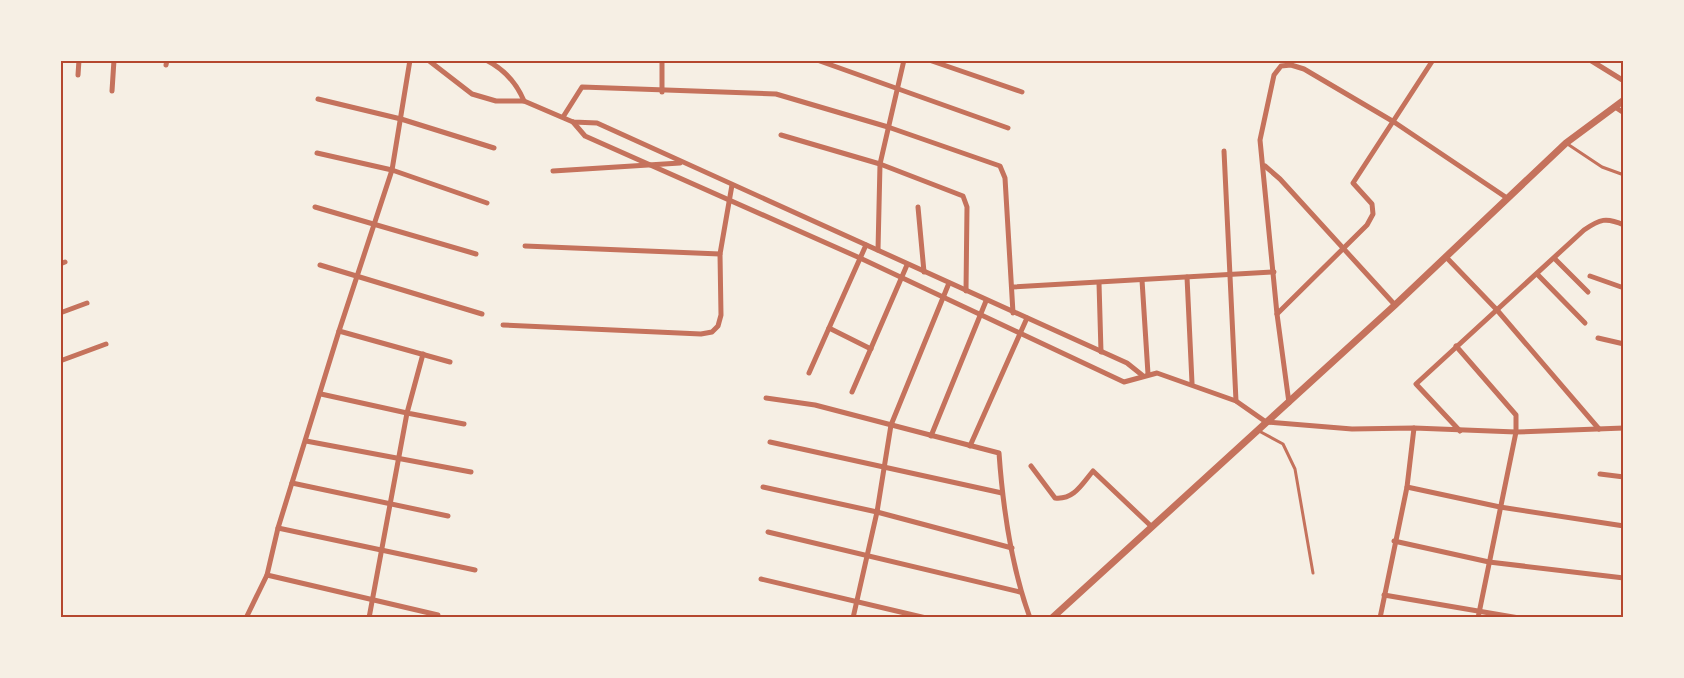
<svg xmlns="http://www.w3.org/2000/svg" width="1684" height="678" font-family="'Public Sans',sans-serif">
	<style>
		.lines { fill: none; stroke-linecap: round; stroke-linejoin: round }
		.service { stroke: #c5725c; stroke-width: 3 }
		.minor { stroke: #c5725c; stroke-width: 5 }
		.tertiary { stroke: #c5725c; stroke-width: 7 }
		.neatline { fill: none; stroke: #b5482f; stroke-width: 2 }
	</style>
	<rect width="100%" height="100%" fill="#f6efe4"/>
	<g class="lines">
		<g class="service">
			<path d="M1566,143L1602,167L1624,175"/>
			<path d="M1259,431L1283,444L1295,469L1313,573"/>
		</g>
		<g class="minor">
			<path d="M428,60L472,94L496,101H524L573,122L597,123L1127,363L1142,375"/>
			<path d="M486,60C504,69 516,82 524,101"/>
			<path d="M662,60V92"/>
			<path d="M817,60L1008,128"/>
			<path d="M929,60L1022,92"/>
			<path d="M1590,60L1624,81"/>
			<path d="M166,65L167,60"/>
			<path d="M78,75L79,60"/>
			<path d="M112,91L114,60"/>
			<path d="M318,99L401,119L494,148"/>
			<path d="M1615,107L1624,113"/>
			<path d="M563,117L582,87L776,94L888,127L1000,166L1005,178L1013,313"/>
			<path d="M573,122L585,136L860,258L1124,382L1157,373L1236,401L1266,422L1352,429L1414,428L1516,432L1624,428"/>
			<path d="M781,135L880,164L963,196L967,207L966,291"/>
			<path d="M1224,151L1236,401"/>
			<path d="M317,153L392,170L487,203"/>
			<path d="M1265,166L1280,179L1395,305"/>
			<path d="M553,171L680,163"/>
			<path d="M315,207L476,254"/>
			<path d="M918,207L924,272"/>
			<path d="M525,246L720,254"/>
			<path d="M878,250L880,164L904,60"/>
			<path d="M1446,257L1497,310L1599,429"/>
			<path d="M1555,259L1588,292"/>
			<path d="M60,264L65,262"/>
			<path d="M320,265L482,314"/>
			<path d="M1538,275L1585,323"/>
			<path d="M1590,276L1624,288"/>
			<path d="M1187,277L1192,383"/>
			<path d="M1142,280L1148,374"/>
			<path d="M1099,283L1101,352"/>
			<path d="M1012,287L1274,272"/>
			<path d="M60,313L87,303"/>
			<path d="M1277,314L1367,225L1373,214L1372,204L1353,183L1433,60"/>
			<path d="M503,325L701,334L712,332L718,326L721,315L720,254L732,185"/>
			<path d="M829,328L866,245"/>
			<path d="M339,331L450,362"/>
			<path d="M1598,338L1624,344"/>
			<path d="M1456,346L1516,415V432L1478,618"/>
			<path d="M423,354L407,413L464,424"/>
			<path d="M60,361L106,344"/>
			<path d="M809,373L829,328L871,349"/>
			<path d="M852,392L907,265"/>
			<path d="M321,394L407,413L369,618"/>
			<path d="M766,398L815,405L999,453C1003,509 1011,566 1030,618"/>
			<path d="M1289,403L1277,314L1260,140L1274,75L1281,66L1291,65L1304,69L1394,122L1507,198"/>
			<path d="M1460,431L1416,384L1584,230C1600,219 1606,217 1624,225"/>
			<path d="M931,436L986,301"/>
			<path d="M306,441L471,472"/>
			<path d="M770,442L1002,493"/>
			<path d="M970,446L1027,318"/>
			<path d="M1031,466L1055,498C1074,500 1082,484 1093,471L1152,527"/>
			<path d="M1600,474L1624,477"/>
			<path d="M292,483L448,516"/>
			<path d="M763,487L877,512L1012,548"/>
			<path d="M1407,487L1500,507L1624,526"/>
			<path d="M278,528L475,570"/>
			<path d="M768,532L1020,592"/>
			<path d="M1394,541L1489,562L1624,578"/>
			<path d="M267,575L438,615V618"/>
			<path d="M761,579L926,618"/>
			<path d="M1384,595L1519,618"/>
			<path d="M246,618L267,575L278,528L339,331L392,170L410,60"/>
			<path d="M853,618L877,512L891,425L949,283"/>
			<path d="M1380,618L1407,487L1414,428"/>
		</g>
		<path class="tertiary" d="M1052,618L1395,305L1566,143L1624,100"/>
	</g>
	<rect width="1684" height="678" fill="none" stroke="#f6efe4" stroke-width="123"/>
	<rect x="62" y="62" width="1560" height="554" class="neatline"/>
</svg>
